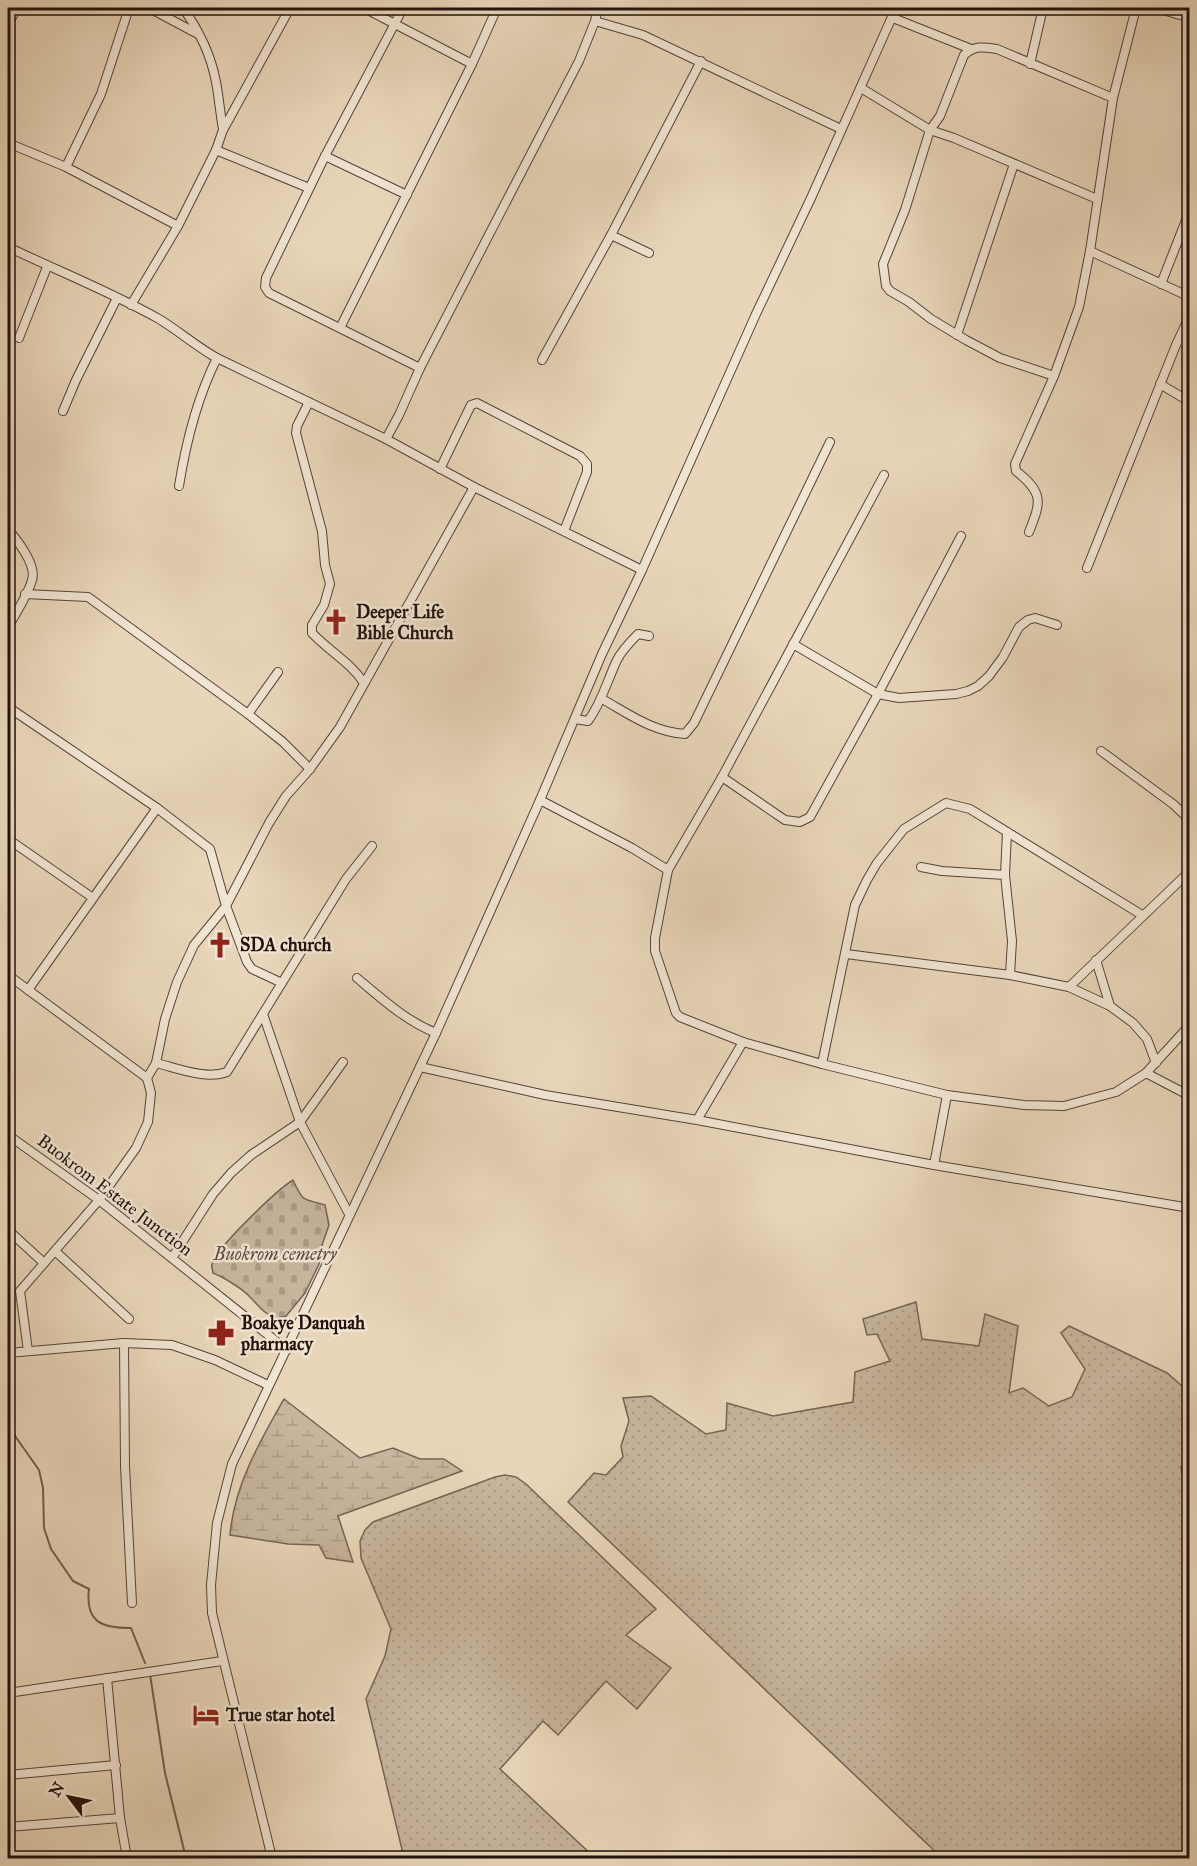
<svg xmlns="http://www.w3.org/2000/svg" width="1197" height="1866" font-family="'IM FELL Great Primer',serif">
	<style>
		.grass { fill: url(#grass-dots); stroke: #746455; stroke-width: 1.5 }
		.wetland { fill: url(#wetland-marsh); stroke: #746455; stroke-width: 1.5 }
		.cemetery { fill: url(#cemetery-stones); stroke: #746455; stroke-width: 1.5 }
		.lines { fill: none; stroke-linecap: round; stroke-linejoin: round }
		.stream { stroke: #705f51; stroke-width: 2 }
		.minor-casing { stroke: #534338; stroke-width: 10 }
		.minor { stroke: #f1e4d2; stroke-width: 8 }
		.labels { text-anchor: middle; stroke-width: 5; stroke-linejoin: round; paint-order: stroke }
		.poi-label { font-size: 18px; font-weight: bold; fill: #21120d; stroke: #f1e4d2; text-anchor: start }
		.street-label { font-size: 18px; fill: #21120d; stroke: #f1e4d2 }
		.park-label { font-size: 18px; font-style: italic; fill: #5b4b3f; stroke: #f1e4d2 }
	</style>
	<defs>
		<pattern id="grass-dots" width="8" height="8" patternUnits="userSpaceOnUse" patternTransform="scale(1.5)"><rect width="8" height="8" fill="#c7b59d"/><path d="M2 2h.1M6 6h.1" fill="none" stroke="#ab9b86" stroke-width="1.8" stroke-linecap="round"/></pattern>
		<pattern id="wetland-marsh" width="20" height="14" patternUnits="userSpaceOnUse" patternTransform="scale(1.5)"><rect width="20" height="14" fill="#c7b59d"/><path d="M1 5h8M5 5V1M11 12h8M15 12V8" fill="none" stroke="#ab9b86"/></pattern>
		<pattern id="cemetery-stones" width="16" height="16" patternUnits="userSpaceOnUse" patternTransform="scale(1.5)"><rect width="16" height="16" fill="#c7b59d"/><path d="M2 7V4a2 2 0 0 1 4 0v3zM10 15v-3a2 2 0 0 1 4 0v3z" fill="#ab9b86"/></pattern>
	</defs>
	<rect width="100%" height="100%" fill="#e9d6ba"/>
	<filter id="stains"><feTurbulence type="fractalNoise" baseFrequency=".00333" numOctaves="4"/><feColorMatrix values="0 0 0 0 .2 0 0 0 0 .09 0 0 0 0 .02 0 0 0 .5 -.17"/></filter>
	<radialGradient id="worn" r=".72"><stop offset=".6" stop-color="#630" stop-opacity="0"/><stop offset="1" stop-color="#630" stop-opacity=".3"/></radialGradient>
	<g class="grass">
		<path d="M916,1302L922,1339L979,1346L985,1314L1018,1326L1009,1393L1023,1388L1049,1406L1072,1397L1085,1369L1061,1333L1069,1326L1167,1373L1189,1392V1465L1181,1467L1185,1489H1190L1189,1858H942L568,1502L594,1473L606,1475L623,1457L621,1446L629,1421L623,1398L651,1396L706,1434L726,1430L727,1403L773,1416L853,1402L855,1372L890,1361L877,1334L867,1335L863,1319Z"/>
		<path d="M505,1475L516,1477L526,1484L656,1609L626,1635L671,1668L637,1709L606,1681L558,1735L543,1721L500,1769L595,1858H404L366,1699L385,1656L391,1629L361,1558L360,1541L365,1530L373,1522L495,1477Z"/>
	</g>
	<path class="wetland" d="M284,1399L360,1458L393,1448L420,1459H444L462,1471L338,1516L353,1562L326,1558L319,1545L288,1544L230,1535C234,1486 260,1441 284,1399Z"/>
	<path class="cemetery" d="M293,1180C304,1204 303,1198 325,1205L329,1225L320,1251L319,1264L305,1293L286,1316L276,1319C261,1311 261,1308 250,1297C243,1289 223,1277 213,1273C213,1270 211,1267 212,1264C217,1247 277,1190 293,1180Z"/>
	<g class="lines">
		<g class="stream">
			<path d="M8,1426L39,1470L43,1488L44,1528L51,1549L73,1581L89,1589C85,1622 101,1628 131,1628L145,1663"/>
			<path d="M150,1674L165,1773L186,1858"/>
		</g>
		<g class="minor-casing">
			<g id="minor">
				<path d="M149,8L198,34"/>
				<path d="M183,8C198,29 211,55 216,82C219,97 220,113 223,129"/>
				<path d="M364,8L472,64"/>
				<path d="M403,8L325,156L266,278L265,287L269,293L420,368"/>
				<path d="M1156,8L1190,18"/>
				<path d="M893,18L971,49"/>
				<path d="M595,21L643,35L841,129"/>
				<path d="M8,24L17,8"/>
				<path d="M1030,64L1043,8"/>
				<path d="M861,88L930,130L954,138L1097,199"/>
				<path d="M1113,98L997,49C984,47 975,45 964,55L940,116L930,130L905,210L883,264L886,286L890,291L909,302L931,319L966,340L1000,358L1054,376L1079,307L1090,251L1113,98L1136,8"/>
				<path d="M8,143L66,167L178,226"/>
				<path d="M216,150L309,188"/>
				<path d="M325,156L407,195"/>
				<path d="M66,167L101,94L129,8"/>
				<path d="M611,235L649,253"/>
				<path d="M8,247C58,271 111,292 159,319C179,331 197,347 217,358L386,439L474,487L642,570"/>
				<path d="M1090,251L1190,297"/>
				<path d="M1161,284L1190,210"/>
				<path d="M131,305L178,226L216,150L223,130L290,8"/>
				<path d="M340,328L472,64L497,8"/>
				<path d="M957,335L1014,164"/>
				<path d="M19,338L47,267"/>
				<path d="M542,360L611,235L701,61"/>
				<path d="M1160,384L1190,402"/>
				<path d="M309,402L297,426L296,433L322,531L325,565L330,584L324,605L312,625V633C329,651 350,662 364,683"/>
				<path d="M63,411L76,380L117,298"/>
				<path d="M386,439L399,415L420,368L579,61L595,21L598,8"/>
				<path d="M440,469L471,405L477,403L580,456L587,464V472L564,531"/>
				<path d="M884,475L722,777L668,870L655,938V951L676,1013L680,1017L743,1042L822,1064L947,1095L1024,1105L1064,1106L1116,1092L1146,1073L1190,1025"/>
				<path d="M179,486C186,442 197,398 217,358"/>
				<path d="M8,529C17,540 37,565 32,580C28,595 15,614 8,628"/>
				<path d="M1029,532C1041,502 1044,493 1016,471L1015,464L1054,376"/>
				<path d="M1087,568L1176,345L1190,315"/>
				<path d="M25,594L88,597L248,714L283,742L310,769"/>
				<path d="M793,644L878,694L899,698L956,694L968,691L978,686L989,676L1003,657L1019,627L1028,620L1035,618L1057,625"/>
				<path d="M602,699C629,714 653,732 685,734L694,723L830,442"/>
				<path d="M8,707L157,808L210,849L226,906L247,962L252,969L282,983"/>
				<path d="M248,714L278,672"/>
				<path d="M575,719L588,721C602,702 607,681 617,660C622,650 630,642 638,634L649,636"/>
				<path d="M1101,751L1173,804L1190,820"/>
				<path d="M722,777L785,820L800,822L810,817L878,694L961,536"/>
				<path d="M540,800L632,848L668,870"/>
				<path d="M8,839L93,898"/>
				<path d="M921,867L942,871L1005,875L1012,941L1010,975"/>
				<path d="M1005,875L1007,832"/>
				<path d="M846,954L1010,975L1069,987L1110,1006L1133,1023L1147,1039L1156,1063"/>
				<path d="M1096,960L1110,1006"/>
				<path d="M8,975L147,1078"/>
				<path d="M357,978C382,999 406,1021 436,1033"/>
				<path d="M1069,987L1190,871"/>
				<path d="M28,990L157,808"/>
				<path d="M263,1014L300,1122L349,1214"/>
				<path d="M156,1063C177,1068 206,1080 227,1072L346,879L372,846"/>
				<path d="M822,1064L855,905L867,880L877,863L904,829L946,803L970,809L1142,915"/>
				<path d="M420,1067L545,1095L697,1120L934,1165L1190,1208"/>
				<path d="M1146,1073L1190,1096"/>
				<path d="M697,1120L743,1042"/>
				<path d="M8,1135L99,1200L287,1350"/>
				<path d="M934,1165L947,1095"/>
				<path d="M8,1230L44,1263"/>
				<path d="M55,1251L129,1319"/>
				<path d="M172,1258L213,1194L231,1173L251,1155L300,1122L343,1062"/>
				<path d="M124,1343L125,1466L132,1603"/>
				<path d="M28,1351L20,1291L99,1200L136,1148L148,1122L151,1093L147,1078L156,1063L165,1019L177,982L194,945L226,906L269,823L286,796L310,769L340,727L474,487"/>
				<path d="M8,1353L124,1343L172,1345L215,1360L268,1385"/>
				<path d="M107,1678L120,1818L127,1858"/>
				<path d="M8,1693L222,1661"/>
				<path d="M8,1775L116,1765"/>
				<path d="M8,1827L120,1818"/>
				<path d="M272,1858L212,1613L211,1585L217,1523L232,1464L436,1033L540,800L602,654L642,570L756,314L811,198L896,8"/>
			</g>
		</g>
		<use href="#minor" class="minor"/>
	</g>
	<defs>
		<g id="church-bare" transform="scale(2.07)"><path d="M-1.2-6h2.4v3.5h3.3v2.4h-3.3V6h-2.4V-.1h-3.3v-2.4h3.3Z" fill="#8f2418" stroke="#f1e4d2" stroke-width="2.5" paint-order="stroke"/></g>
		<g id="pharmacy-bare" transform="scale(2.07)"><path d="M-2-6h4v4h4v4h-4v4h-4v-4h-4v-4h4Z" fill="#8f2418" stroke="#f1e4d2" stroke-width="2.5" paint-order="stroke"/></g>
		<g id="hotel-bare" transform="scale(2.07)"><path d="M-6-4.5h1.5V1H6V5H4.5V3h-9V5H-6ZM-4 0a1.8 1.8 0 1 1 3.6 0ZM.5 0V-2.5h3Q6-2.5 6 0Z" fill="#8f2418" stroke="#f1e4d2" stroke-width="2.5" paint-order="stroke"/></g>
	</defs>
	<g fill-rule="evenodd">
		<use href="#church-bare" x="336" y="622"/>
		<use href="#church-bare" x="220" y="945"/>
		<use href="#pharmacy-bare" x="221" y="1333"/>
		<use href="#hotel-bare" x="206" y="1715"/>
	</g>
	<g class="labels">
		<g class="poi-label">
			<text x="356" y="618">Deeper Life<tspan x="356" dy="21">Bible Church</tspan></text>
			<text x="240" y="951">SDA church</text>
			<text x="241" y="1329">Boakye Danquah<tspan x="241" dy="21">pharmacy</tspan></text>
			<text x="226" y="1721">True star hotel</text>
		</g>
		<g class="street-label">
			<text transform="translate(115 1195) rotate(37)" y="6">Buokrom Estate Junction</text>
		</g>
		<g class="park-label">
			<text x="275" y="1260">Buokrom cemetry</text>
		</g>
	</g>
	<rect width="1197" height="1866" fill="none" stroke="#e9d6ba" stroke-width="30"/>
	<rect x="9" y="9" width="1179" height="1848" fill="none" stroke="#21120d" stroke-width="3"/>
	<rect x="15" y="15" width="1167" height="1836" fill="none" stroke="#21120d" stroke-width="1.5"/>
	<g transform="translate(69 1797) rotate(302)" stroke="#f1e4d2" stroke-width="4.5" paint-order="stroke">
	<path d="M0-4.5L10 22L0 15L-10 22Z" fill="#21120d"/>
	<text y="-9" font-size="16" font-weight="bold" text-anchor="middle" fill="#21120d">N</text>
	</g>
	<rect width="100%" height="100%" filter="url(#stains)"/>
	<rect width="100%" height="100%" fill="url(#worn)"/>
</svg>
